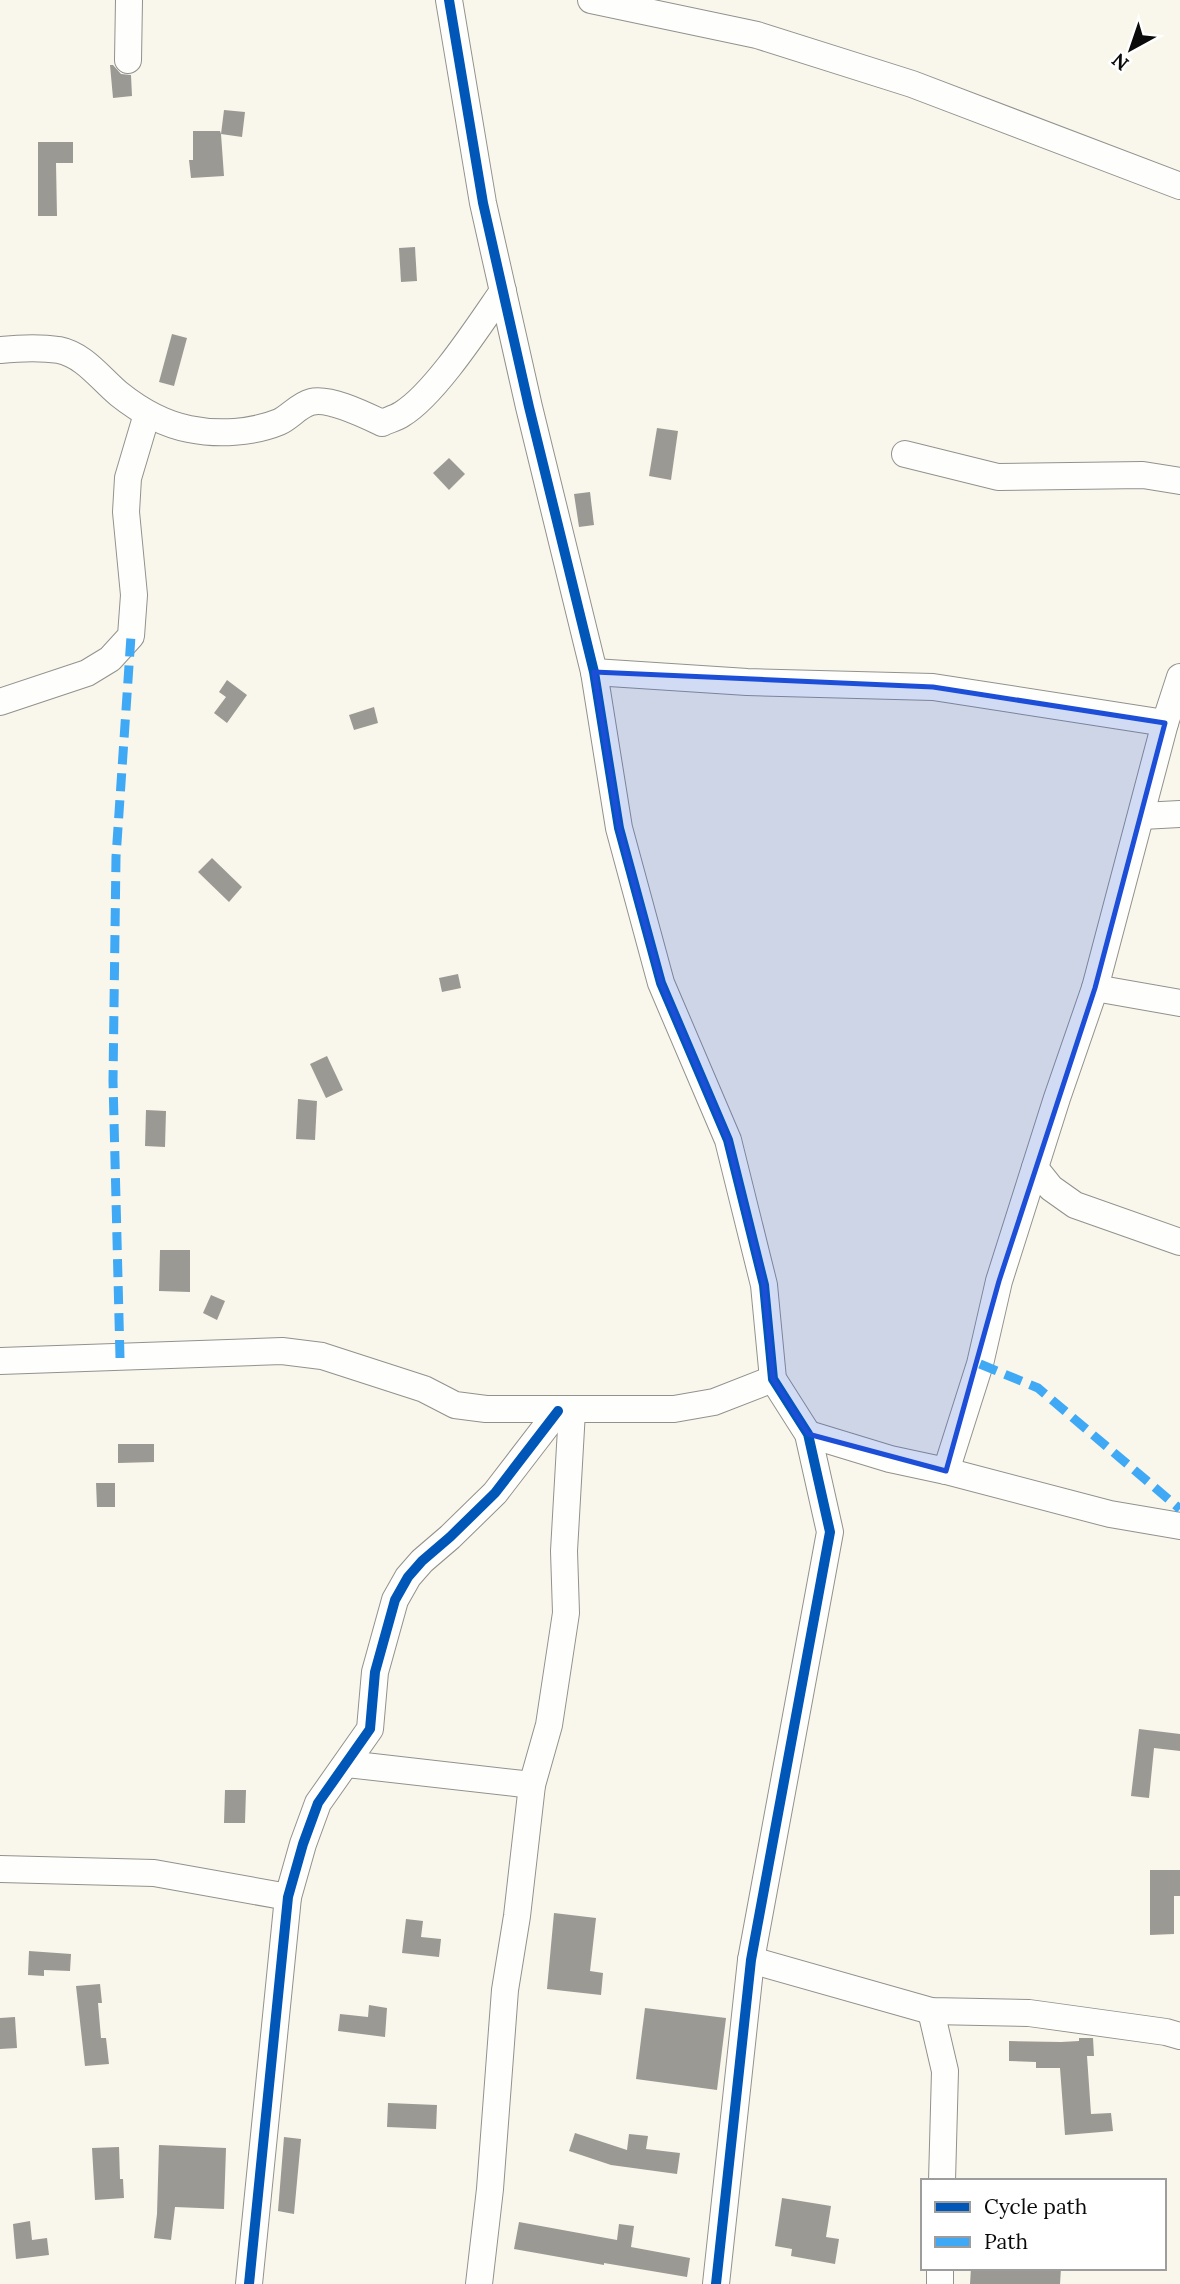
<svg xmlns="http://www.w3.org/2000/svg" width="1180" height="2284" font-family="Lora,serif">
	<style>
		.building { fill: #9b9993 }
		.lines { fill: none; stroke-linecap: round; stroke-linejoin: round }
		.minor-casing { stroke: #92918c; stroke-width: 28 }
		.minor { stroke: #fefefc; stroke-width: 26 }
		.quiet { stroke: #3fa9f5; stroke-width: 9; stroke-dasharray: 18 9; stroke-linecap: butt }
		.cycleway-casing { stroke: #fff; stroke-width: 15 }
		.cycleway { stroke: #0057b8; stroke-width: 10 }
		.marked { fill: #1d4ed8; fill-opacity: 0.2; stroke: #1d4ed8; stroke-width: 5; stroke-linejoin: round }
	</style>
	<rect width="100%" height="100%" fill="#f9f7ec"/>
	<g class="building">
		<path d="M110,65H113L121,74L131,75L132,96L113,98Z"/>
		<path d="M224,110L245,112L242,137L221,134L224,176L191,178L189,160H193V131H220L221,134Z"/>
		<path d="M38,142H73V163H56L57,216H38Z"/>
		<path d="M415,247L417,281L401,282L399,248Z"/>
		<path d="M172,334L187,338L174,386L159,382Z"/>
		<path d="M657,428L678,431L671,480L649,476Z"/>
		<path d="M449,458L465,474L449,490L433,473Z"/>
		<path d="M590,492L594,525L579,527L574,494Z"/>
		<path d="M227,680L247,695L227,723L214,713L226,697L219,692Z"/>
		<path d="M374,707L378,723L354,730L349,715Z"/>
		<path d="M212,858L242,887L229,902L198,872Z"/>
		<path d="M458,974L461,988L442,992L439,978Z"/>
		<path d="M327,1056L343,1090L326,1098L310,1064Z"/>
		<path d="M298,1099L317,1101L315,1140L296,1139Z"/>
		<path d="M146,1110L166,1111L165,1147L145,1146Z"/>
		<path d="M160,1250H190V1292L159,1291Z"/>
		<path d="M211,1295L225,1301L217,1320L203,1313Z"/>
		<path d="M118,1444H154V1462L118,1463Z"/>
		<path d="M96,1483H115V1507H97Z"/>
		<path d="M1139,1729L1180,1734V1751L1154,1748L1149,1798L1131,1796Z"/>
		<path d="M225,1790H246L245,1823H224Z"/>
		<path d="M1150,1870H1180V1896H1174V1934L1150,1935Z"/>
		<path d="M554,1913L596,1918L590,1971L603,1973L601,1995L547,1989Z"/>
		<path d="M406,1919L423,1921L421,1937L441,1939L439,1957L402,1953Z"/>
		<path d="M29,1951L71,1954L70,1971L44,1970V1976L28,1975Z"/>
		<path d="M100,1984L102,2003H98L101,2038H106L109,2064L85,2066L76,1986Z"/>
		<path d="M369,2005L387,2008L385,2037L338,2031L340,2014L368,2017Z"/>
		<path d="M645,2008L726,2018L717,2090L636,2079Z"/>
		<path d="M15,2017L17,2048L0,2049V2018Z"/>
		<path d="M1079,2038H1093L1094,2056H1087L1091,2114L1111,2113L1113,2131L1065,2135L1060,2068H1036V2062L1009,2061V2041L1061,2042L1079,2041Z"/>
		<path d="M388,2103L437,2105L436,2129L387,2127Z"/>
		<path d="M575,2133L627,2150L629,2134L648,2136L646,2149L680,2153L677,2174L611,2165L569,2151Z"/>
		<path d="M284,2137L301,2139L294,2214L278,2211Z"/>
		<path d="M159,2145L226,2148L224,2209L175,2207L171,2240L154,2238L157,2214Z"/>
		<path d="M119,2147L120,2179H123L124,2198L95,2200L92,2148Z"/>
		<path d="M782,2198L831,2206L826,2237L839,2239L835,2264L791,2256L792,2249L775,2246Z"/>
		<path d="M30,2221L32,2240L47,2238L49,2255L16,2259L13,2224Z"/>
		<path d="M519,2222L617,2240L619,2224L634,2226L631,2247L690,2258L687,2277L604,2263V2265L514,2249Z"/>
		<path d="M971,2268H1061L1060,2284H970Z"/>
	</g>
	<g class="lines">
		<g class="minor-casing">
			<g id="minor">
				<path d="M449,0L483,203L529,407L594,672L619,828L661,983L728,1140L764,1285L773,1379L808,1434L830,1532L751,1960L716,2284"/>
				<path d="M591,0L757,35L912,84L1180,186"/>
				<path d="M128,60L129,0"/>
				<path d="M0,350C19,348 40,347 59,350C84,355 100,378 119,394C139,410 164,424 189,429C218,435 252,433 279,422C290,417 299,405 311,402C329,397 365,415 382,423C388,420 396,418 402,414C435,394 480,324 503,291"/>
				<path d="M905,454L998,477L1143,475L1180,481"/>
				<path d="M594,672L747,682L933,687L1165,723"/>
				<path d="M0,702L87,673L110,659L131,636L134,595L126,512L128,478L147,414"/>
				<path d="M1142,816L1180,814"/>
				<path d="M1095,988L1180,1003"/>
				<path d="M1035,1168L1051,1188L1075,1205L1180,1242"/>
				<path d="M0,1361L282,1351L322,1356L424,1389L455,1405L486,1409H674L714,1402L773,1379"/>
				<path d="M808,1434L890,1459L946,1471L1110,1514L1180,1526"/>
				<path d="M946,1471L980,1364L999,1281L1057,1098L1095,988L1165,723L1180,677"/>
				<path d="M347,1764L532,1785"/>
				<path d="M0,1869L154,1873L288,1897"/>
				<path d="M751,1960L931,2011L1029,2013L1166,2032L1180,2036"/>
				<path d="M931,2011L945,2071L942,2181"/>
				<path d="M249,2284L288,1897L303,1844L318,1803L370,1729L375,1672L395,1600L408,1577L422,1561L450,1537L495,1493L558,1411"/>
				<path d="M479,2284L490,2189L505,1990L517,1916L532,1785L549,1725L566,1613L564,1551L572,1411"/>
				<path d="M940,2284V2268"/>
			</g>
		</g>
		<use href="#minor" class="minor"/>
		<g class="quiet">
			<path d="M120,1358L113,1081L116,857L131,636"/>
			<path d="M980,1364L1038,1388L1180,1509"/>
		</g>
		<g class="cycleway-casing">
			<g id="cycleway">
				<path d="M449,0L483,203L529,407L594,672L619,828L661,983L728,1140L764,1285L773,1379L808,1434L830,1532L751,1960L716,2284"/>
				<path d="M249,2284L288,1897L303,1844L318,1803L370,1729L375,1672L395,1600L408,1577L422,1561L450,1537L495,1493L558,1411"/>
			</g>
		</g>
		<use href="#cycleway" class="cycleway"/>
	</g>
	<path class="marked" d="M594,672L933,687L1165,723L1095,988L999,1281L946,1471L808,1434L773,1379L764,1285L728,1140L661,983L619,828Z"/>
	<rect x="921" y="2179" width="245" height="91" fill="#ffffff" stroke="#9d9d9d" stroke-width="2"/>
	<rect x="935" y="2202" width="35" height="10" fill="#0057b8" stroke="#9d9d9d" stroke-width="2"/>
	<text x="984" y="2214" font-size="21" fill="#0a0a0a">Cycle path</text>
	<rect x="935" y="2237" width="35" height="10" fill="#3fa9f5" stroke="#9d9d9d" stroke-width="2"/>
	<text x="984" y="2249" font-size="21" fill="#0a0a0a">Path</text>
	<g transform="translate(1131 49) rotate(220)" stroke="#ffffff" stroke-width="5" paint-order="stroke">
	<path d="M0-5L12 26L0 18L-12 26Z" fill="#0a0a0a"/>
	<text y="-10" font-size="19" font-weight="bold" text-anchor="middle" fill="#0a0a0a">N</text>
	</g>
</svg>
